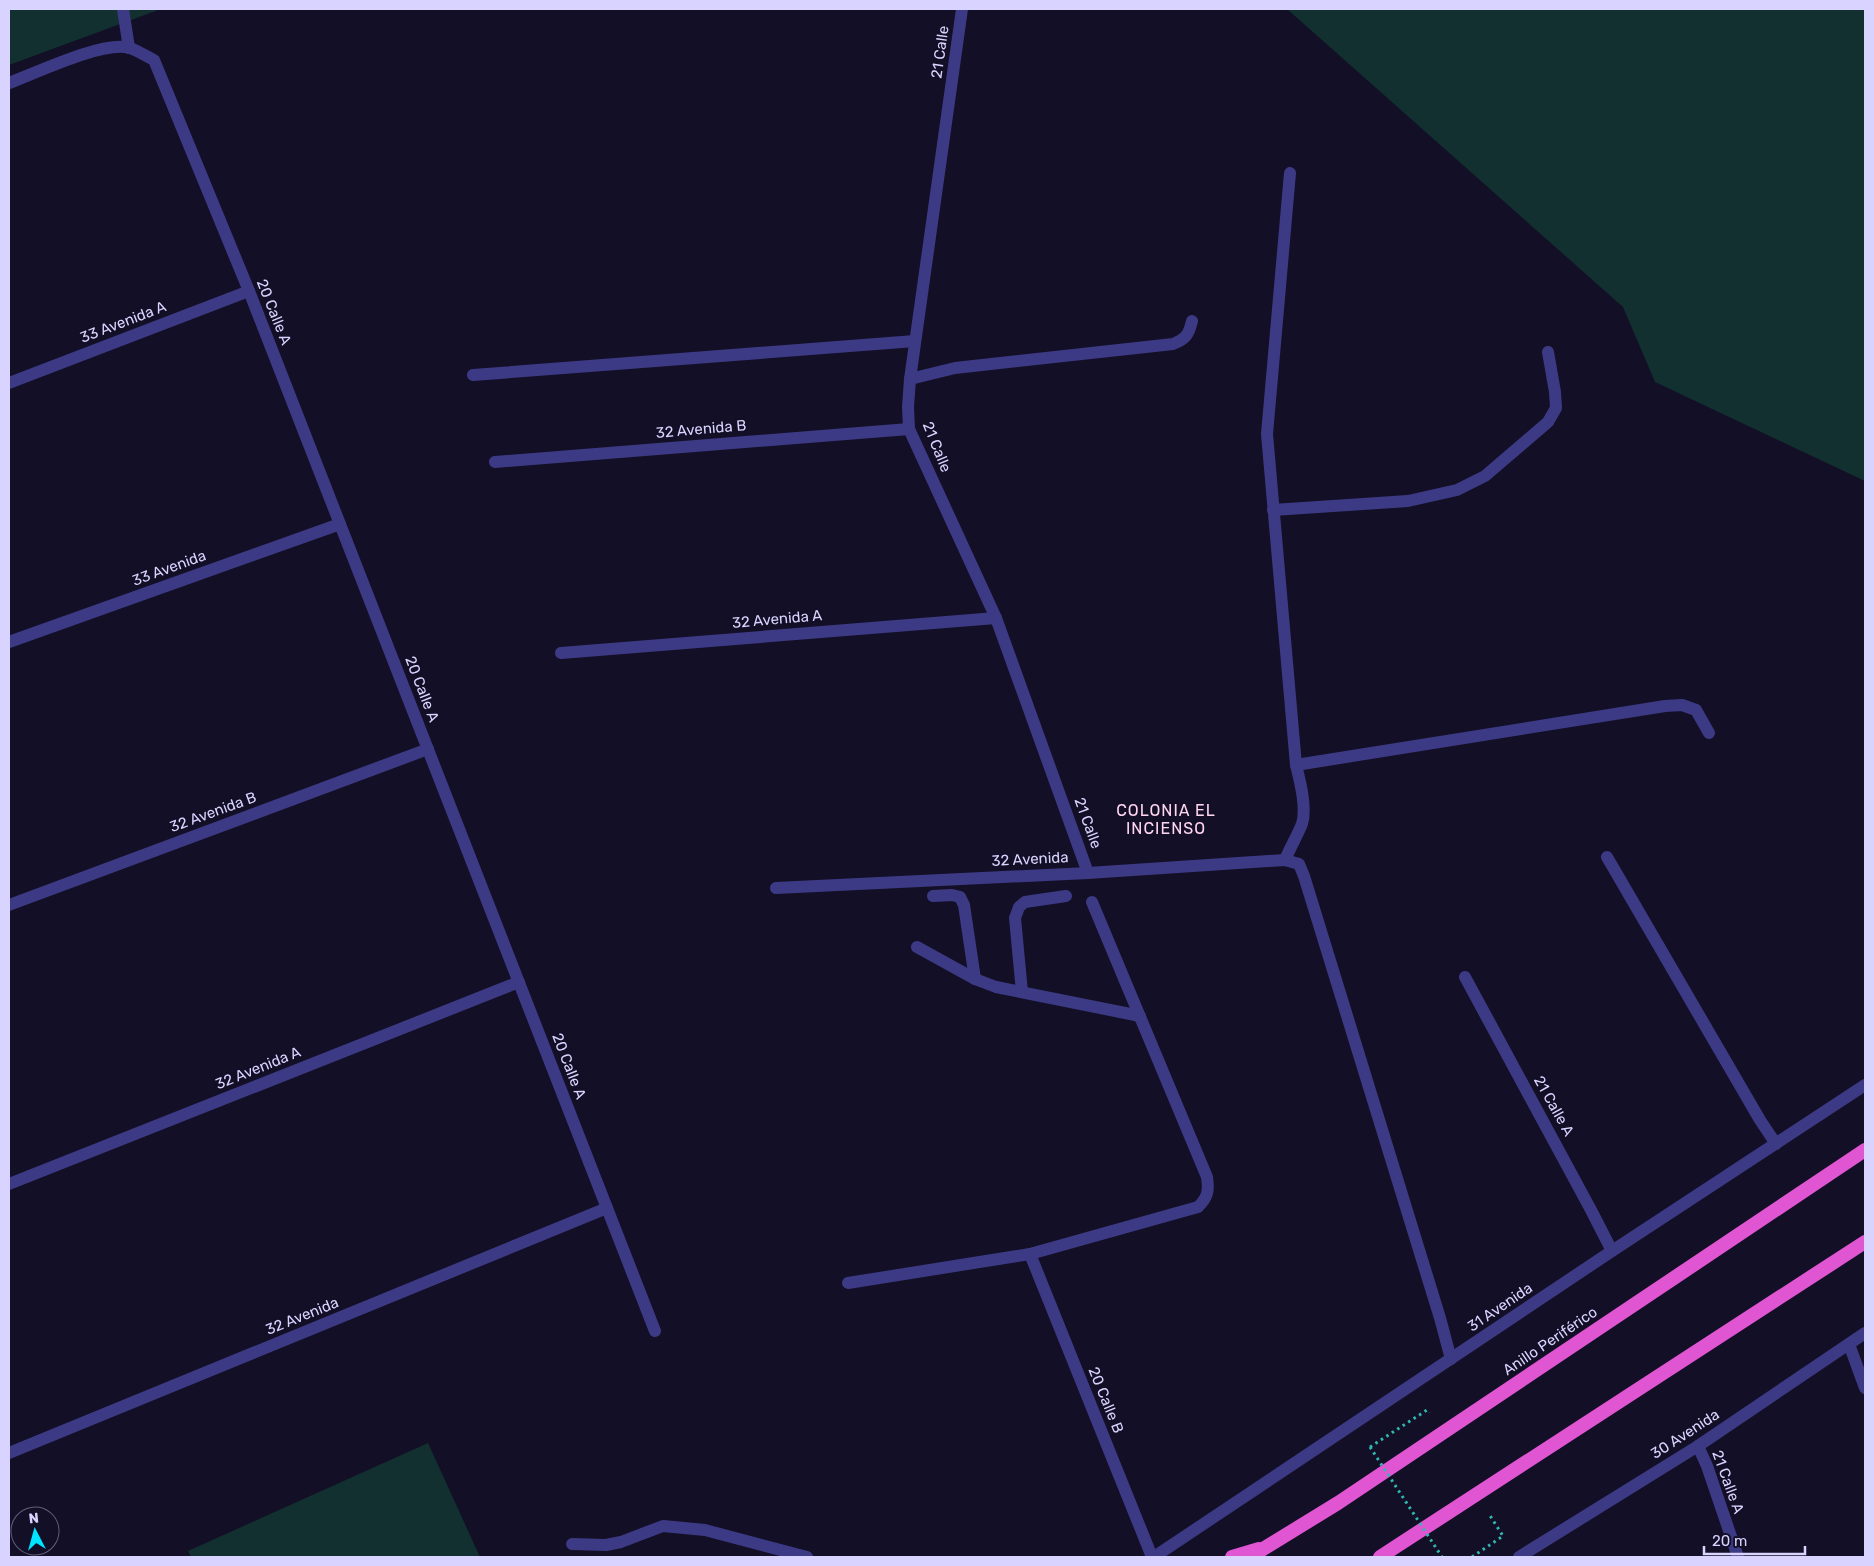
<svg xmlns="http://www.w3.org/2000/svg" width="1874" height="1566" font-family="Rubik,sans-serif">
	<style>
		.green { fill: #12302f }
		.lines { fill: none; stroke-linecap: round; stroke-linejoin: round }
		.path { stroke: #2fb8b0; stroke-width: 3; stroke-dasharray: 2.5 4; stroke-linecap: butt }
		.service { stroke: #3d3a85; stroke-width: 12 }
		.minor { stroke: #3d3a85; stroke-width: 12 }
		.tertiary { stroke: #3d3a85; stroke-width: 12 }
		.trunk { stroke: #e055d1; stroke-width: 14 }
		.path-bridge { stroke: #2fb8b0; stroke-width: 3; stroke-dasharray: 2.5 4; stroke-linecap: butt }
		.labels { text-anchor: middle; stroke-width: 4; stroke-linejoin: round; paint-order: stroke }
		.street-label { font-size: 15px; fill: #d9d4ff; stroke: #130f26 }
		.neighbourhood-label { font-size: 16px; letter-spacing: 1px; fill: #ffd6f0; stroke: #130f26 }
	</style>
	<rect width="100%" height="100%" fill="#130f26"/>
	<g class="green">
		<path d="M9,9H161L9,65Z"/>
		<path d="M1287,9H1865V481L1655,382L1623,307Z"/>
		<path d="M428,1443L480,1557H191L188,1551Z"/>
	</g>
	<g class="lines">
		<g class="path">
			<path d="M1370,1447L1427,1410L1429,1413"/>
			<path d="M1472,1557L1503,1536L1489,1514"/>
		</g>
		<g class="service">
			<path d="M123,9L129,48"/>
			<path d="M910,379L955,368L1173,344C1186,339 1189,334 1192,321"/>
			<path d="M1273,510L1408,501L1457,490L1485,476L1548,422L1556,408L1555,392L1548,352"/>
			<path d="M1296,765L1665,706L1682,705L1696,710L1709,733"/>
			<path d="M1607,857L1760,1120L1776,1144"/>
			<path d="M1285,860C1290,848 1297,836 1302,824C1307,808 1300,781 1296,765L1267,434L1290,173"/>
			<path d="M933,896L952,895L960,897L964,905L975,979"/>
			<path d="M917,947L975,979L996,987L1140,1016"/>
			<path d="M1022,992L1015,918L1019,907L1025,902L1066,896"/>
			<path d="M1030,1254L1152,1557"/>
			<path d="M848,1283L1030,1254L1198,1207C1208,1197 1209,1191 1207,1177L1092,902"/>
		</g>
		<g class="minor">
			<path d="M962,9L910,379L908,407L909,429L996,618L1088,873"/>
			<path d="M9,83C36,73 104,40 130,48C138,51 146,56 154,60L249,291L655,1331"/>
			<path d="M473,375L915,341"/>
			<path d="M9,383L249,291"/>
			<path d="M495,462L909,429"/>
			<path d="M9,642L340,524"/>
			<path d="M561,653L996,618"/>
			<path d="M776,888L1088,873L1285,860L1299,864L1304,876L1440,1318L1451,1359"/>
			<path d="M9,905L428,749"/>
			<path d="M1465,977L1591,1210L1612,1251"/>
			<path d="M9,1184L519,982"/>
			<path d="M1849,1344L1865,1388"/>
			<path d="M1698,1446L1707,1466L1738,1557"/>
			<path d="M9,1453L607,1208"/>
			<path d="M572,1544L606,1545L621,1542L663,1526L705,1530L807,1557"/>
		</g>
		<g class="tertiary">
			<path d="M1154,1557L1612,1251L1865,1085"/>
			<path d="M1519,1557L1698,1446L1865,1333"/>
		</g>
		<g class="trunk">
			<path d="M1232,1557L1259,1549"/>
			<path d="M1250,1557L1338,1503L1865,1150"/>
			<path d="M1380,1557L1865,1242"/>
		</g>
		<path class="path-bridge" d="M1370,1447L1442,1557"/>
	</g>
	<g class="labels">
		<g class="street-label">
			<text transform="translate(940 52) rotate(-82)" y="5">21 Calle</text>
			<text transform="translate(274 312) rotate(68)" y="5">20 Calle A</text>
			<text transform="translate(123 322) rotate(-21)" y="5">33 Avenida A</text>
			<text transform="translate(701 429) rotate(-5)" y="5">32 Avenida B</text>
			<text transform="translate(937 447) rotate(68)" y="5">21 Calle</text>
			<text transform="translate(169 568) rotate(-20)" y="5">33 Avenida</text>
			<text transform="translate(777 619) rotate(-5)" y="5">32 Avenida A</text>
			<text transform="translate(422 689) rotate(69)" y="5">20 Calle A</text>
			<text transform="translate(213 812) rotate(-20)" y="5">32 Avenida B</text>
			<text transform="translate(1088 823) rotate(70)" y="5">21 Calle</text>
			<text transform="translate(1030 859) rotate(-3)" y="5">32 Avenida</text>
			<text transform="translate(569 1066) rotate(69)" y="5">20 Calle A</text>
			<text transform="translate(258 1068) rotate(-22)" y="5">32 Avenida A</text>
			<text transform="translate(1554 1106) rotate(61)" y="5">21 Calle A</text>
			<text transform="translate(1500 1307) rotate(-34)" y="5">31 Avenida</text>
			<text transform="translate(302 1316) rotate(-22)" y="5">32 Avenida</text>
			<text transform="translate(1550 1341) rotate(-34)" y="5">Anillo Periférico</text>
			<text transform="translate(1106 1400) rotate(68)" y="5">20 Calle B</text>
			<text transform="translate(1685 1434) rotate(-33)" y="5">30 Avenida</text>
			<text transform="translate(1728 1482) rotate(70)" y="5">21 Calle A</text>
		</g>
		<g class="neighbourhood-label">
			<text x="1166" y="816">COLONIA EL<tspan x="1166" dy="18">INCIENSO</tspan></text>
		</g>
	</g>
	<rect width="1874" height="1566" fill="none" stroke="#d9d4ff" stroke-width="20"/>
	<g transform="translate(35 1531) rotate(354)"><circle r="24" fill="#130f26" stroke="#625e7d"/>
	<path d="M0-4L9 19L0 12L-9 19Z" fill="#00e5ff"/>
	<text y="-8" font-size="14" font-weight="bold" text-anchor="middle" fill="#d9d4ff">N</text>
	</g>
	<path d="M1704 1546v8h101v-8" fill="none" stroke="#d9d4ff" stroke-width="2.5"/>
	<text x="1712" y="1546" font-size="15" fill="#d9d4ff" stroke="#130f26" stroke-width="4" paint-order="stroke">20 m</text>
</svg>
